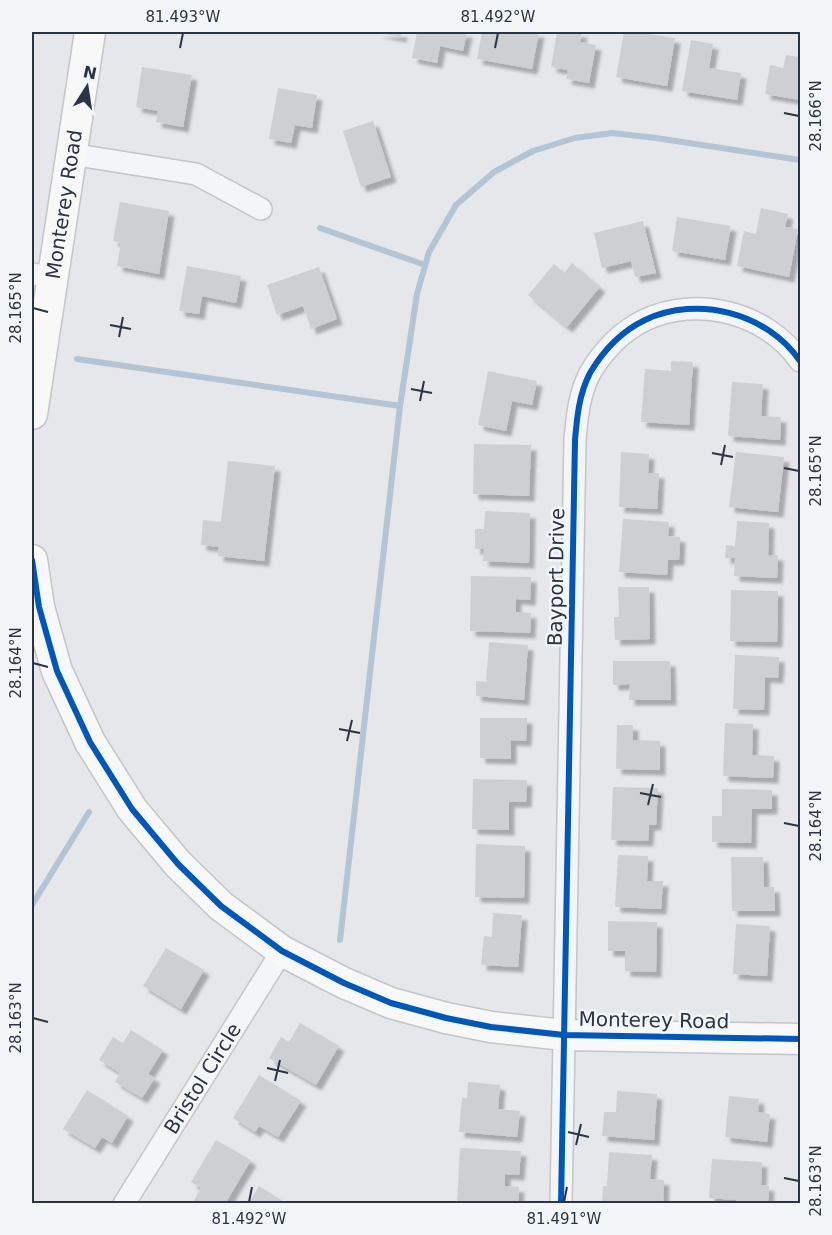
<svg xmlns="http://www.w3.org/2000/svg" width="832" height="1235" font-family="'DejaVu Sans',sans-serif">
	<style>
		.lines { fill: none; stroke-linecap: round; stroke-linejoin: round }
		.stream { stroke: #b3c4d5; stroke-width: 6 }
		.building { fill: #cdcfd3; filter: url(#shadow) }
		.street-casing { stroke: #c3c5c8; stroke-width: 24 }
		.secondary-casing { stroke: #c3c5c8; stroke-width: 33 }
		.street { stroke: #f4f5f7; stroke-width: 21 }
		.secondary { stroke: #f8f8f8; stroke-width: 30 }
		.cycleway-casing { stroke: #f3f6f9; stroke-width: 10 }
		.cycleway { stroke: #0057b8; stroke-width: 6 }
		.ticks { fill: none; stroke: #2a3445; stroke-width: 2 }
		.labels { text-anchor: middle; stroke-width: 5; stroke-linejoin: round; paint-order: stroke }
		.street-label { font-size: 20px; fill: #2a3445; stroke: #f3f6f9 }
		.neatline { fill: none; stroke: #2a3445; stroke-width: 2 }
		.ticks-label { font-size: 15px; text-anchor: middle; fill: #2a3445 }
	</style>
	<defs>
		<filter id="shadow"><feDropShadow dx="5.5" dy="5.5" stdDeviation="1.5" flood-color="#0004"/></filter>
	</defs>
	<rect width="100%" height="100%" fill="#e5e7ea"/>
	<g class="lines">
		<g class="stream">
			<path d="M320,228L425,265"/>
			<path d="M77,359L400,406"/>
			<path d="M32,905L89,812"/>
			<path d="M340,940L400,406L417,294L429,252L456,205L494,172L533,151L575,138L612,133L656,138L800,160"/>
		</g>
	</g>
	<g class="building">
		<path d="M376,32H402L401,37Z"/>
		<path d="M417,32H467L463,51L440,46L437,63L412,58Z"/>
		<path d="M482,32H539L532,69L477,59Z"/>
		<path d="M557,32H582L580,42L596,45L589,83L566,79L568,70L551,67Z"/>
		<path d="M624,32H636L675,38L667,86L616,77Z"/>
		<path d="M691,40L713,44L709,68L741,73L737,100L682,91Z"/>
		<path d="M786,55L800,57V100L765,94L770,65L783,68Z"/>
		<path d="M142,67L192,75L183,127L156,122L158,111L136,107Z"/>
		<path d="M278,88L317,95L312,128L295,125L291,143L269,139Z"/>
		<path d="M373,121L391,177L361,187L343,131Z"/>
		<path d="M120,202L169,211L159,274L117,266L121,243L113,241Z"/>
		<path d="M761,208L788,214L785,227L798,229L789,277L737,266L744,231L756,234Z"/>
		<path d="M677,217L731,226L725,260L672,251Z"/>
		<path d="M643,221L656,273L635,277L631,261L602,268L594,233Z"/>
		<path d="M572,263L600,287L567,327L528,295L554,264L564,273Z"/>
		<path d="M187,266L241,276L236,303L202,296L199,314L179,311Z"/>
		<path d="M319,267L337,319L311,329L303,306L277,315L267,285Z"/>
		<path d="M671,361L693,362L689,425L641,422L645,369L671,371Z"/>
		<path d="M488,371L537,381L532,405L512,401L506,431L478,425Z"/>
		<path d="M732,382L763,384L761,416L781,417L780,440L728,436Z"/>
		<path d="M474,444L531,445L529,496L473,494Z"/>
		<path d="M621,452L649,454L648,473H659L657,509L619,507Z"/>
		<path d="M736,452L784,457L778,512L729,507Z"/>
		<path d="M228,461L275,466L264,561L218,556L219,547L201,545L203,520L221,522Z"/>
		<path d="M485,511L530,513L529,563L483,561L484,549H475V529H484Z"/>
		<path d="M623,519L669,522L668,536L680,537L679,560H668L667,575L619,572Z"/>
		<path d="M737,521L769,523L768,555H778L777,578L734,576L735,558H725L726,545L735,546Z"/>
		<path d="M471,576L531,577L530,600L516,599V612L531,613L530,633L470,631Z"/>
		<path d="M618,587H649L650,639L615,640L614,617H619Z"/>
		<path d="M731,590L778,591L777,642L730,641Z"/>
		<path d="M489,642L528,645L524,700L476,696V681L486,682Z"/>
		<path d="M735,655L779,657L778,678L765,677L764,710L733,709Z"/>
		<path d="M613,661H670L671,700H629L630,684L613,685Z"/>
		<path d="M480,718H527L526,741L511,740V759L480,758Z"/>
		<path d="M725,723L753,724L752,755L774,756L773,778L723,776Z"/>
		<path d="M617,725H633V740L660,741V770L616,769Z"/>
		<path d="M473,779L527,780L526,802H509V830L472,829Z"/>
		<path d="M613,787L658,788L656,825H649L648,841L611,840Z"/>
		<path d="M722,789L772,790V809H752L751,843L712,842V816H722Z"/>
		<path d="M476,844L525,846L524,898L475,897Z"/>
		<path d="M618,855L648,856L647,881H663L661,909L615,907Z"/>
		<path d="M731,857H763L764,887H774L775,911H732Z"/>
		<path d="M493,913L522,915L518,967L481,965L484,936L492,937Z"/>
		<path d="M608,921L657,922L656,972L625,971V951H608Z"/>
		<path d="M736,924L770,926L767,976L733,974Z"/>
		<path d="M166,948L204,970L181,1009L143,986Z"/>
		<path d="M300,1023L339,1046L316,1085L269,1058L281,1037L289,1042Z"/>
		<path d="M131,1030L163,1050L148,1074L155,1078L142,1098L115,1082L120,1073L99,1060L113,1037L123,1043Z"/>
		<path d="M259,1075L301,1101L278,1137L259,1126L255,1132L233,1118Z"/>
		<path d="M468,1082L500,1085L498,1109L520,1111L517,1137L459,1132L462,1098H467Z"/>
		<path d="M87,1090L128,1116L112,1143L102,1137L95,1148L63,1129Z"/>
		<path d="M617,1091L657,1094L654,1140L602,1136L604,1112H616Z"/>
		<path d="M729,1096L759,1099L758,1112L770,1114L767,1142L725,1137Z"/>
		<path d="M216,1140L251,1160L225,1204H195L193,1202L201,1188L191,1182Z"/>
		<path d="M460,1148L521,1151L519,1175L505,1174V1186L519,1187L518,1204L457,1203Z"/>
		<path d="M609,1152L652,1155L650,1179L664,1180L663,1204H602L603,1186H607Z"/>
		<path d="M712,1159L762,1162L761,1185L769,1186L768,1204H736V1200L709,1198Z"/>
		<path d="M259,1186L287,1204H248Z"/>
	</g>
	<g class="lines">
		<g class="street-casing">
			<g id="street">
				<path d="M71,154L196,174L261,209"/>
				<path d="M32,274L52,277"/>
				<path id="s1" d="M124,1204L282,951"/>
				<path d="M561,1204L575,440C577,417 579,394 590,373C603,351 622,331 645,320C698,295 767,313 800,361"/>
			</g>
		</g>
		<g class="secondary-casing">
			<g id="secondary">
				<path id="s2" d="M32,414L90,32"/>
				<path d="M32,560L39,607L57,671L90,742L132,809L178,864L221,906L282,951L344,983L391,1003L446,1018L491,1027L564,1035L800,1039"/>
			</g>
		</g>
		<use href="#street" class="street"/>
		<use href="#secondary" class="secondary"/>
		<g class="cycleway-casing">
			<g id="cycleway">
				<path d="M32,560L39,607L57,671L90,742L132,809L178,864L221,906L282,951L344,983L391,1003L446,1018L491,1027L564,1035L800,1039"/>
				<path d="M561,1204L575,440C577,417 579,394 590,373C603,351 622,331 645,320C698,295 767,313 800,361"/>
			</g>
		</g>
		<use href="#cycleway" class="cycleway"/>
	</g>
	<path class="ticks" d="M180,48L183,33M495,48L498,33M784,113L799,116M33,308L48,312M110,325L131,329M119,337L123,317M411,389L432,393M420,401L424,381M712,453L733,457M721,465L725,445M784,468L799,471M33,663L48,667M339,729L360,733M347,741L352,720M640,793L661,797M648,805L653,784M784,823L799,826M33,1018L48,1022M267,1068L288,1073M275,1081L280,1060M568,1132L589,1137M576,1145L581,1124M784,1178L799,1181M249,1202L252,1187M564,1202L567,1187"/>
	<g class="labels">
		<g class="street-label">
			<text dy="7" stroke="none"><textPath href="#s2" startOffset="212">Monterey Road</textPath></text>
			<text transform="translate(556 577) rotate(-89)" y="7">Bayport Drive</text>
			<text transform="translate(654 1020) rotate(1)" y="7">Monterey Road</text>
			<text dy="7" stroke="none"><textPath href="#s1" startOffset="148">Bristol Circle</textPath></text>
		</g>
	</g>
	<rect width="832" height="1235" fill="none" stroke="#f3f6f9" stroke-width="66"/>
	<g transform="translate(87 87) rotate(12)" stroke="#f3f6f9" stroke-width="4.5" paint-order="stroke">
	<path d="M0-4.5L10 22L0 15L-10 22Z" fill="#2a3445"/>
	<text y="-9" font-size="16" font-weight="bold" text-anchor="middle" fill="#2a3445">N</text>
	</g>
	<rect x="33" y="33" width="766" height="1169" class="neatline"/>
	<g class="ticks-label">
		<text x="183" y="22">81.493°W</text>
		<text x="498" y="22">81.492°W</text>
		<text transform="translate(816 116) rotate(-90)" y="5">28.166°N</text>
		<text transform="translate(16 308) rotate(-90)" y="5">28.165°N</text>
		<text transform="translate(816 471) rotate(-90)" y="5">28.165°N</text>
		<text transform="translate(16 663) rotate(-90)" y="5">28.164°N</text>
		<text transform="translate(816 826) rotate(-90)" y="5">28.164°N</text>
		<text transform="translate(16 1018) rotate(-90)" y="5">28.163°N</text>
		<text transform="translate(816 1181) rotate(-90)" y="5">28.163°N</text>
		<text x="249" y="1224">81.492°W</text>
		<text x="564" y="1224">81.491°W</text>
	</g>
</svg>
